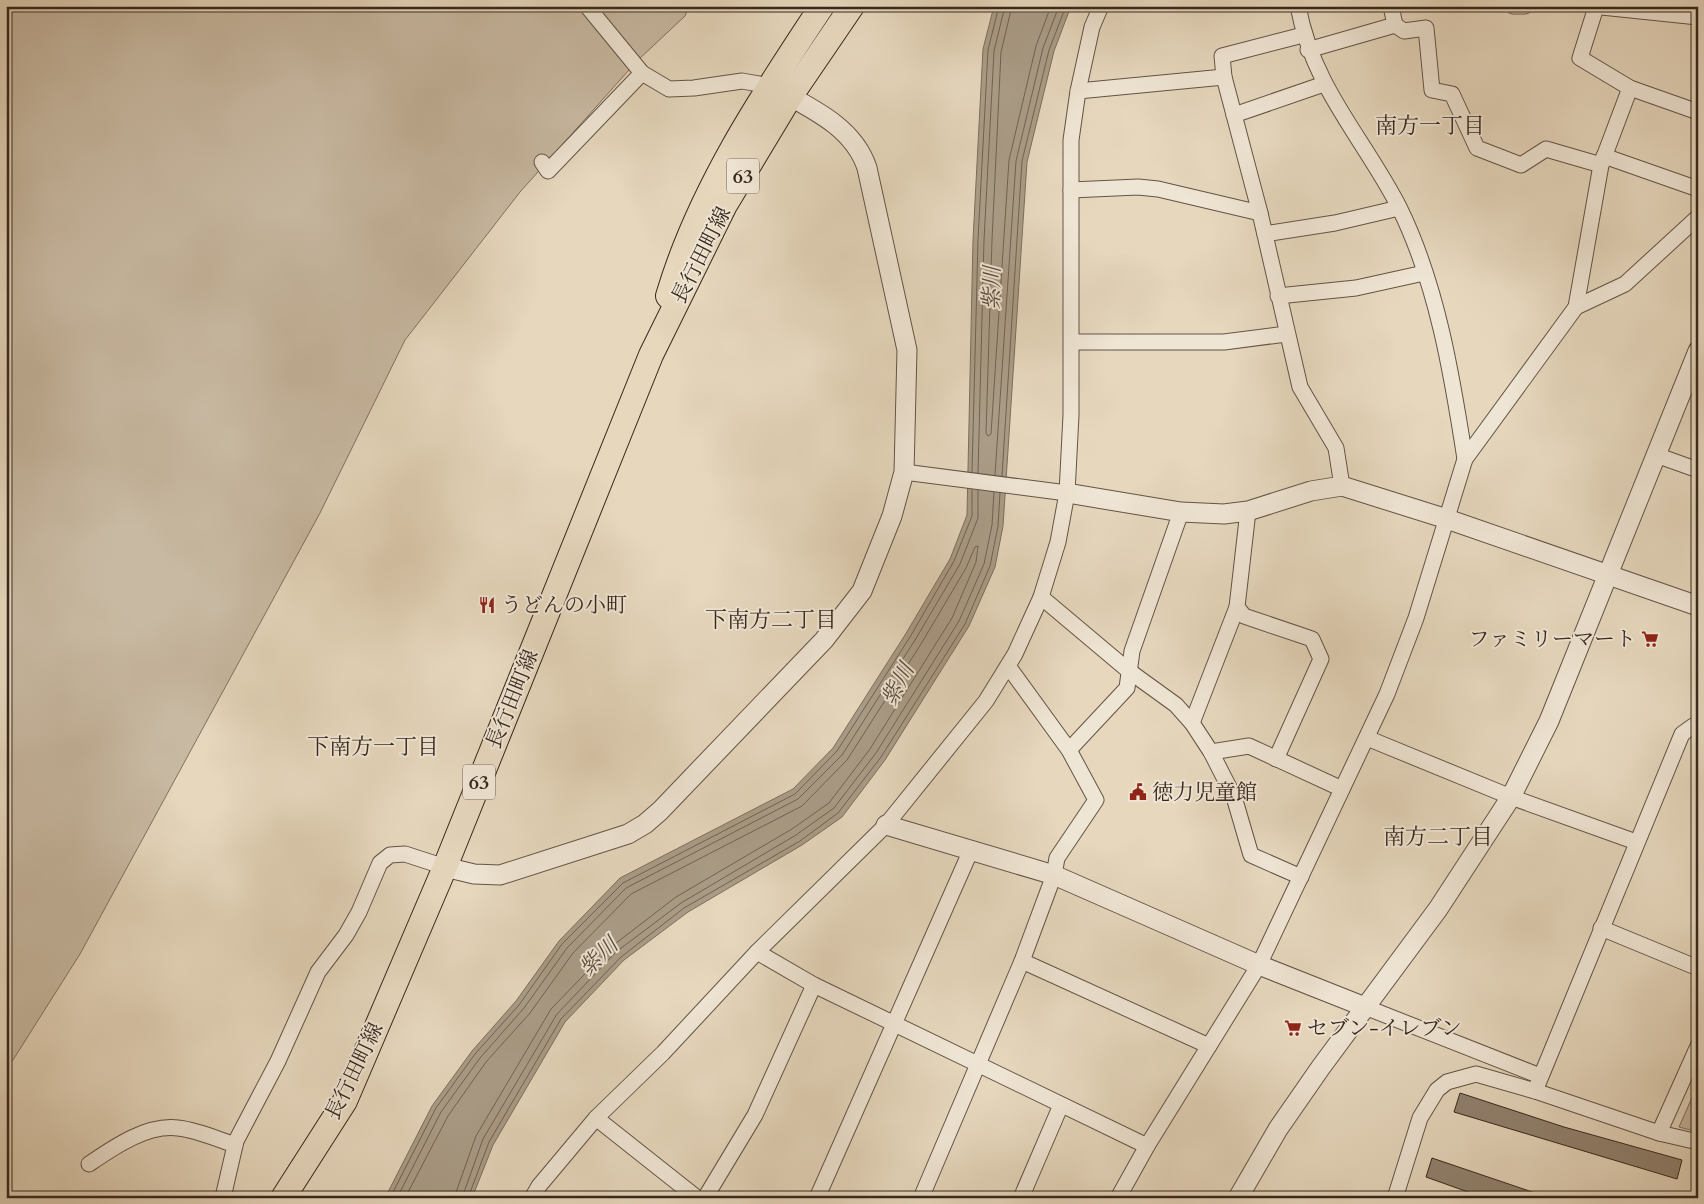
<svg xmlns="http://www.w3.org/2000/svg" width="1704" height="1204" font-family="Cardo,'Noto Serif JP',serif">
	<style>
		.green { fill: #c8b9a2; stroke: #807060 }
		.water { fill: #aa9c87; stroke: #7c6e5d }
		.lines { fill: none; stroke-linecap: round; stroke-linejoin: round }
		.shore { stroke: #706252; stroke-width: 1 }
		.building { fill: #928371; stroke: #37281e }
		.minor-casing { stroke: #635446; stroke-width: 17 }
		.tertiary-casing { stroke: #635446; stroke-width: 21 }
		.primary-casing { stroke: #37281e; stroke-width: 26 }
		.minor { stroke: #efe5d4; stroke-width: 15 }
		.tertiary { stroke: #efe5d4; stroke-width: 19 }
		.primary { stroke: #e6d7bd; stroke-width: 24 }
		.labels { text-anchor: middle; stroke-width: 4; stroke-linejoin: round; paint-order: stroke }
		.shield { fill: #efe5d4; stroke: #6e6155; stroke-width: 1 }
		.shield-label { font-size: 20px; font-weight: bold; fill: #37281e }
		.street-label { font-size: 21px; fill: #37281e; stroke: #efe5d4 }
		.poi-label { font-size: 21px; fill: #37281e; stroke: #efe5d4; text-anchor: start }
		.neighbourhood-label { font-size: 22px; fill: #37281e; stroke: #efe5d4 }
		.water-label { font-size: 22px; font-style: italic; fill: #5a4b3e; stroke: #efe5d4 }
	</style>
	<rect width="100%" height="100%" fill="#e6d7bd"/>
	<filter id="stains"><feTurbulence type="fractalNoise" baseFrequency=".004" numOctaves="4"/><feColorMatrix values="0 0 0 0 .2 0 0 0 0 .09 0 0 0 0 .02 0 0 0 .5 -.17"/></filter>
	<radialGradient id="worn" r=".72"><stop offset=".6" stop-color="#630" stop-opacity="0"/><stop offset="1" stop-color="#630" stop-opacity=".3"/></radialGradient>
	<g class="green">
		<path d="M6,6H689L685,16L637,61L520,192L405,340L320,513L80,954L6,1071Z"/>
		<path d="M1698,1084V1132L1679,1127Z"/>
	</g>
	<path class="water" d="M994,6H1071L1054,51L1027,162L1003,526L995,567L969,626L885,760L842,817L802,845L688,912L624,960L565,1022L493,1145L472,1198H385L432,1106L472,1051L516,1001L559,941L620,878L793,789L833,748L905,635L950,559L967,515L973,240L983,49Z"/>
	<g class="lines">
		<g class="shore">
			<path d="M1012,6L1001,52L992,240L986,433L988,436L991,434L1009,160L1036,46L1051,6"/>
			<path d="M972,472L978,240L988,50L999,6"/>
			<path d="M978,473L984,240L994,51L1005,6"/>
			<path d="M995,475L1016,161L1043,48L1059,6"/>
			<path d="M1002,476L1022,161L1049,50L1066,6"/>
			<path d="M390,1198L436,1108L475,1054L519,1005L562,944L623,883L795,794L837,751L910,637L954,561L972,516V490"/>
			<path d="M397,1198L441,1112L480,1058L524,1008L567,948L626,888L798,799L842,755L915,640L960,564L978,518V490"/>
			<path d="M405,1198L448,1116L486,1062L530,1013L573,953L631,894L802,806L847,760L921,644L966,568L975,547L978,546L976,562L952,618L870,749L829,803L792,829L676,897L611,947L551,1009L476,1136L454,1198"/>
			<path d="M462,1198L483,1139L557,1014L616,952L681,903L796,835L834,808L876,753L959,621L984,564L992,525L994,492"/>
			<path d="M468,1198L489,1142L561,1019L621,957L684,908L800,841L838,813L881,757L965,624L990,566L998,526L1000,493"/>
		</g>
	</g>
	<g class="building">
		<path d="M1460,1093L1564,1127L1682,1160L1677,1179L1454,1112Z"/>
		<path d="M1432,1158L1544,1196V1198H1485L1426,1177Z"/>
	</g>
	<g class="lines">
		<g class="minor-casing">
			<g id="minor">
				<path d="M587,6L642,73L669,89L694,88L742,81L770,86"/>
				<path d="M1298,6C1313,88 1363,137 1399,207C1437,284 1452,375 1465,459"/>
				<path d="M1513,6H1525"/>
				<path d="M1592,6L1698,17"/>
				<path d="M1596,7L1580,58L1630,88L1698,112"/>
				<path d="M1395,25L1404,31L1426,28L1432,90L1452,94L1477,148L1521,165L1546,149L1601,165"/>
				<path d="M1303,35L1222,56L1224,77L1260,213L1300,387L1336,448L1342,486"/>
				<path d="M1308,50L1395,25L1391,6"/>
				<path d="M1078,91L1224,77"/>
				<path d="M1234,115L1324,84"/>
				<path d="M1604,156L1698,189"/>
				<path d="M542,162L548,171L642,73"/>
				<path d="M1071,190L1138,187L1158,189L1260,213"/>
				<path d="M1265,234L1335,223L1399,208"/>
				<path d="M1278,296L1356,288L1424,273"/>
				<path d="M1576,307L1625,284L1698,217"/>
				<path d="M1072,342H1224L1286,334"/>
				<path d="M1656,455L1698,470"/>
				<path d="M904,472L1067,493"/>
				<path d="M1248,511L1237,607L1244,616L1312,639L1321,659L1276,759"/>
				<path d="M1041,597L1129,671L1176,705L1192,723L1211,752L1234,797L1251,855L1301,877"/>
				<path d="M1192,723L1237,607"/>
				<path d="M1367,738L1511,797L1636,842"/>
				<path d="M1069,750L1127,688L1132,651L1181,512"/>
				<path d="M1211,752L1249,746L1342,789"/>
				<path d="M1601,928L1698,968"/>
				<path d="M757,952L814,985L1147,1146"/>
				<path d="M1022,961L1209,1046"/>
				<path d="M1365,1007L1540,1076"/>
				<path d="M1535,1091L1682,734L1693,726L1698,728"/>
				<path d="M596,1118L697,1198"/>
				<path d="M1659,1133L1698,1046"/>
				<path d="M89,1164C114,1147 147,1124 178,1128C197,1130 217,1139 235,1145"/>
				<path d="M225,1198L224,1193L236,1141L278,1061L318,972L346,935L359,912L380,863L390,855L405,854L445,867"/>
				<path d="M532,1198L539,1186L596,1118L663,1053L757,952L886,825L986,701L1015,654L1041,597L1058,542L1067,493L1071,415V140L1078,91L1092,27L1101,6"/>
				<path d="M705,1198L755,1115L814,985"/>
				<path d="M817,1198L971,850"/>
				<path d="M921,1198L1022,961L1054,875L1057,858L1096,800L1069,750L1008,666"/>
				<path d="M1021,1198L1061,1105"/>
				<path d="M1118,1198L1147,1146L1259,965L1387,694L1416,618L1465,459L1576,307L1601,165L1630,88"/>
				<path d="M1395,1198L1420,1118L1437,1090L1447,1082L1476,1074L1535,1091L1659,1133L1698,1142"/>
			</g>
		</g>
		<g class="tertiary-casing">
			<g id="tertiary">
				<path d="M1067,493L1181,512L1224,514L1248,511L1311,491L1342,486L1447,519L1698,606"/>
				<path d="M886,825L1054,875L1259,965L1365,1007"/>
				<path d="M445,867L474,874L500,875L628,834L645,824L660,811L824,640L862,591L892,516L904,472L907,350L867,168C854,128 813,109 778,90"/>
				<path d="M1238,1198L1278,1129L1321,1067L1438,909L1511,797L1549,721L1698,351"/>
			</g>
		</g>
		<g class="primary-casing">
			<g id="primary">
				<path d="M668,296C699,191 762,96 822,6"/>
				<path d="M283,1198L345,1101L445,867L651,355L725,205L790,97L852,6"/>
			</g>
		</g>
		<use href="#minor" class="minor"/>
		<use href="#tertiary" class="tertiary"/>
		<use href="#primary" class="primary"/>
	</g>
	<defs>
		<g id="restaurant-bare" transform="scale(1.35)"><path d="M-5-6h1v4h1v-4h1v4h1v-4h1v5L-1.5 .5V6h-2V.5L-5-1ZM5-6V6H3V1.5H1.5Q1.5-4 5-6Z" fill="#8f2418" stroke="#efe5d4" stroke-width="2.5" paint-order="stroke"/></g>
		<g id="supermarket-bare" transform="scale(1.35)"><path d="M-6-5.5h2.5l.6 2H6L4.5 2H-2.5L-4.4-4H-6ZM-1.5 3.2a1.3 1.3 0 1 0 .1 0ZM3 3.2a1.3 1.3 0 1 0 .1 0Z" fill="#8f2418" stroke="#efe5d4" stroke-width="2.5" paint-order="stroke"/></g>
		<g id="civic-bare" transform="scale(1.35)"><path d="M-.6-6.5H3V-4.5H.6V-3L4-1V1h2V6H-6V1h2V-1L-.6-3ZM-1.2 2.5V6h2.4V2.5Z" fill="#8f2418" stroke="#efe5d4" stroke-width="2.5" paint-order="stroke"/></g>
	</defs>
	<g fill-rule="evenodd">
		<use href="#restaurant-bare" x="487" y="605"/>
		<use href="#supermarket-bare" x="1650" y="639"/>
		<use href="#civic-bare" x="1138" y="792"/>
		<use href="#supermarket-bare" x="1293" y="1028"/>
	</g>
	<g class="labels">
		<g class="shield">
			<rect x="727" y="158.5" width="32" height="35" rx="4"/>
			<rect x="463" y="764.5" width="32" height="35" rx="4"/>
		</g>
		<g class="shield-label">
			<text x="743" y="183">63</text>
			<text x="479" y="789">63</text>
		</g>
		<g class="street-label">
			<text transform="translate(701 255) rotate(-63)" y="7">長行田町線</text>
			<text transform="translate(512 699) rotate(-68)" y="7">長行田町線</text>
			<text transform="translate(354 1071) rotate(-64)" y="7">長行田町線</text>
		</g>
		<g class="poi-label">
			<text x="501" y="612">うどんの小町</text>
			<text x="1636" y="646" text-anchor="end">ファミリーマート</text>
			<text x="1152" y="799">徳力児童館</text>
			<text x="1307" y="1035">セブン-イレブン</text>
		</g>
		<g class="neighbourhood-label">
			<text x="1430" y="133">南方一丁目</text>
			<text x="771" y="627">下南方二丁目</text>
			<text x="373" y="754">下南方一丁目</text>
			<text x="1438" y="844">南方二丁目</text>
		</g>
		<g class="water-label">
			<text transform="translate(991 288) rotate(-89)" y="8">紫川</text>
			<text transform="translate(897 684) rotate(-62)" y="8">紫川</text>
			<text transform="translate(598 956) rotate(-44)" y="8">紫川</text>
		</g>
	</g>
	<rect width="1704" height="1204" fill="none" stroke="#e6d7bd" stroke-width="25"/>
	<rect x="8" y="8" width="1689" height="1189" fill="none" stroke="#37281e" stroke-width="2.5"/>
	<rect x="12" y="12" width="1679" height="1179" fill="none" stroke="#37281e"/>
	<rect width="100%" height="100%" filter="url(#stains)"/>
	<rect width="100%" height="100%" fill="url(#worn)"/>
</svg>
